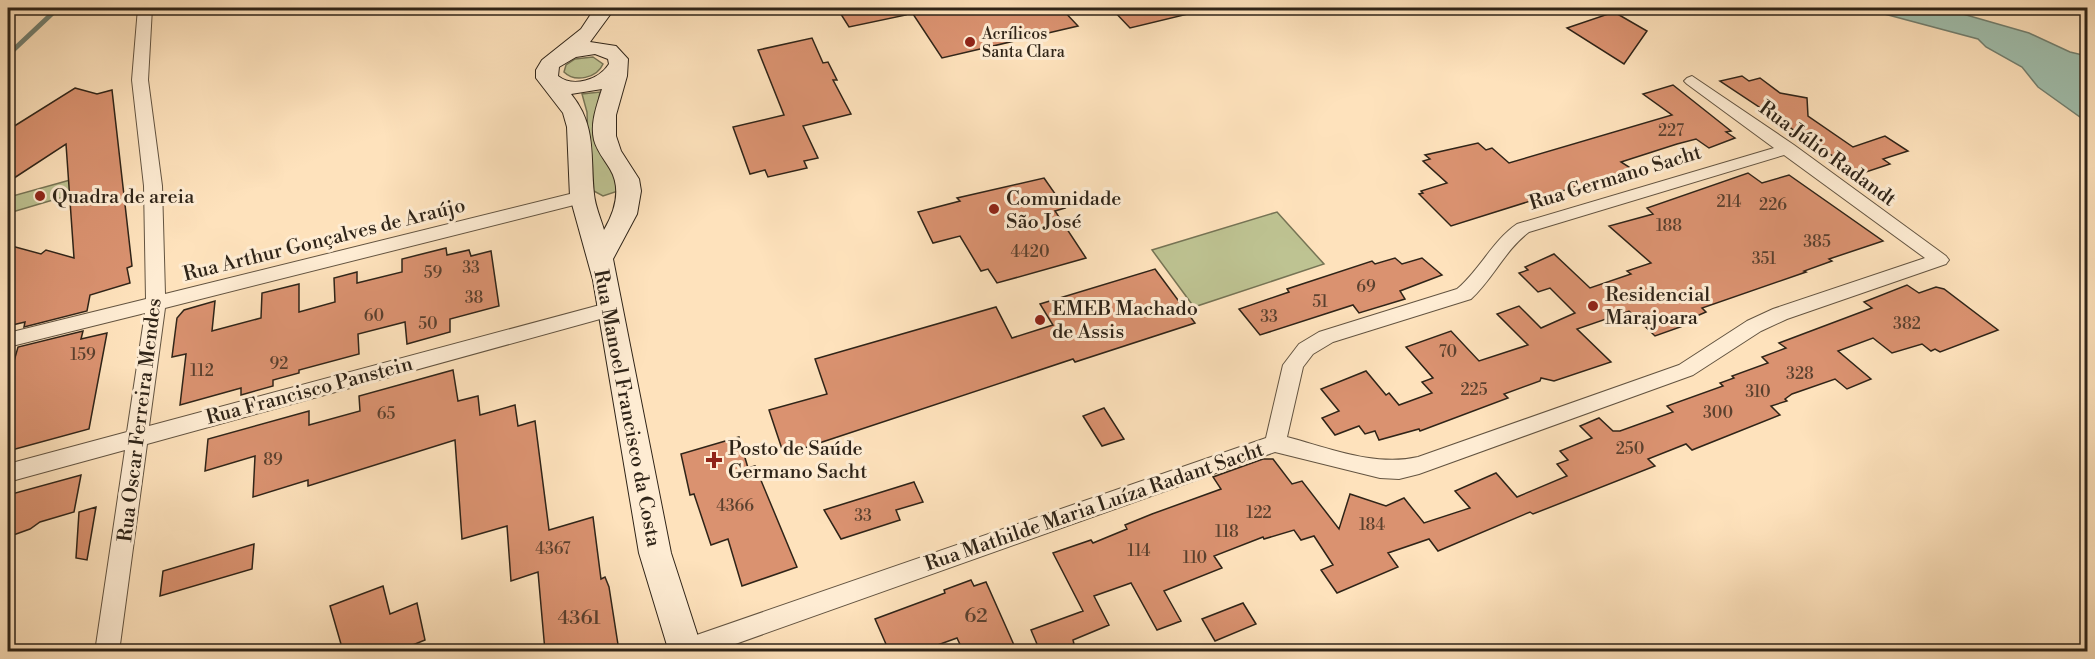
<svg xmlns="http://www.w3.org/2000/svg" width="2095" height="659" font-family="'Libre Bodoni',serif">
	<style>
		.green { fill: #bec392; stroke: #767455; stroke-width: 1.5 }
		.water { fill: #a0beac; stroke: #738071; stroke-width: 1.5 }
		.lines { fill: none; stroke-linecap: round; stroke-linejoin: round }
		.stream { stroke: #738071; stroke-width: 5 }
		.building { fill: #da9270; stroke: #2f2418; stroke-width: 1.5 }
		.street-casing { stroke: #635441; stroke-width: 2 }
		.secondary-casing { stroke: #2f2418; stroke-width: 2 }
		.street { fill: #feecd3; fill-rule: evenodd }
		.secondary { fill: #feecd3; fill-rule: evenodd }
		.poi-dot { fill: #8f2418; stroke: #feecd3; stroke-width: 2 }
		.labels { text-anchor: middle; stroke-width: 6; stroke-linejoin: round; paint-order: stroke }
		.far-poi-label { font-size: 16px; fill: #2f2418; stroke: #feecd3; text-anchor: start }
		.number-label { font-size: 16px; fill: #5a402e }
		.street-label { font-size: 20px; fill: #2f2418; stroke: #feecd3 }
		.poi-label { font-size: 20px; fill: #2f2418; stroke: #feecd3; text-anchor: start }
		.near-number-label { font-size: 20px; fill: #5a402e }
	</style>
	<rect width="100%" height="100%" fill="#fee2bc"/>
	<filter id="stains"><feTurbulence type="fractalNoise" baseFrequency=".00333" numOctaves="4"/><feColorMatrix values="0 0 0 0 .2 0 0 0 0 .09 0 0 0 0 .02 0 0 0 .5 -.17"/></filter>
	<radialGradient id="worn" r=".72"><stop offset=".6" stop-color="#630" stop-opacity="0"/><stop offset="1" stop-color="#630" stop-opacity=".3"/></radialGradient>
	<g class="green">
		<path d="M593,57L603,64C597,78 575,83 564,72L566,65L575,59Z"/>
		<path d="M600,92C591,145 591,137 619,183L618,191L603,196L592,190L589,172L587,112L582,94Z"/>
		<path d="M70,180V195L9,213V197Z"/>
		<path d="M1277,212L1324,264L1194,307L1152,250Z"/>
	</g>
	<path class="water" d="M1862,8H1942L2029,33L2070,52L2087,56V122L2038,87L2022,67L1986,47L1978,39Z"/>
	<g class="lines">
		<path class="stream" d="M8,55L58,8"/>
	</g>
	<g class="building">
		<path d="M837,8H905L906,15L849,27Z"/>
		<path d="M909,8H1061L1078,26L942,58Z"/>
		<path d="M1111,8H1187L1188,14L1130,28Z"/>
		<path d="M1614,12L1647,31L1624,64L1567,28Z"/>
		<path d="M812,38L823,63L828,62L837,80H833L851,114L803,126L818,158L804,161L807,168L768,177L765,170L750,174L733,127L784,115L758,50Z"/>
		<path d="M1742,76L1749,81L1760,78L1780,93L1807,98L1808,116L1853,147L1885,136L1908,151L1883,159L1890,164L1860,174L1720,81Z"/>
		<path d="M1673,85L1731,131L1726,132L1735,138L1709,148L1696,139L1677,144L1621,162L1632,169L1451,226L1419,194L1423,193L1421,191L1447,183L1423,161L1430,159L1425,155L1478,143L1486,150L1492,148L1509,163L1672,115L1643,94Z"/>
		<path d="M75,88L97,94L112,90L132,266L127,268L130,283L90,295L87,311L24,327L25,322L8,326V245L41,254L46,250L74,258L66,144L8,182V130Z"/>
		<path d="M1748,173L1762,183L1789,175L1883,241L1829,259L1832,261L1804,271L1806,272L1702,308L1706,312L1683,322L1686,325L1655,336L1629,311L1577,329L1611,362L1554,381L1541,378L1540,381L1504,394L1508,398L1420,431L1419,429L1379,440L1375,431L1365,434L1359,426L1335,435L1322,418L1339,411L1321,389L1366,371L1386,395L1389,393L1399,405L1432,393L1422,382L1433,378L1406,347L1451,331L1479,361L1528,345L1497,314L1519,306L1541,328L1575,313L1550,288L1538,292L1519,273L1528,270L1525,267L1554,254L1590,288L1631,274L1627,271L1651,263L1609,226L1653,214L1647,208Z"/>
		<path d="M1044,178L1065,208L1055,211L1086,258L997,283L988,269L981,271L960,236L933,243L918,212L960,201L957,198Z"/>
		<path d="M446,248L447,255L469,250L471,256L491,251L499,306L450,319V332L407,344L405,322L358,334L359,354L299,370V373L273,380V386L241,395V388L180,405L186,354L172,357L177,318L184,310L215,301L212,331L261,318L262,293L299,284V312L335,302L334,278L357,272V283L402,272V259Z"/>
		<path d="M1395,258L1402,264L1422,258L1442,275L1400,291L1405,299L1359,313L1353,305L1260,335L1239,309L1289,292L1287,289L1372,261L1375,264Z"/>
		<path d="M1155,269L1195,323L1075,362L1073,359L792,452L789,446L782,449L769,410L827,394L815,359L996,307L1012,338L1053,325L1040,304Z"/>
		<path d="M1907,285L1919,293L1936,287L1944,289L1998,330L1940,352L1935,349L1931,351L1922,344L1892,353L1873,338L1838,351L1871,379L1847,389L1835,379L1792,394L1785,399L1787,401L1771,406L1780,415L1692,450L1686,444L1648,459L1655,466L1533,514L1530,512L1438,551L1429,539L1388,553L1398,567L1337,593L1321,570L1333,565L1314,536L1301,540L1294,530L1264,539L1263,537L1214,556L1222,568L1164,591L1181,621L1157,630L1131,583L1094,596L1109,625L1073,640L1074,644L1054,651H1040L1031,630L1083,611L1053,553L1091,540L1093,543L1127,529L1125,525L1152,514L1221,489L1213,477L1263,459H1273L1292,484L1302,481L1339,529L1350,494L1386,506L1404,498L1424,523L1470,508L1455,491L1496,473L1517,497L1567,476L1557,464L1568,460L1560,451L1592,438L1580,426L1599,418L1613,431H1620L1673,412L1667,406L1723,386L1720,383L1734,378L1732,376L1768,363L1762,357L1786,348L1779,343L1872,308L1864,302Z"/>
		<path d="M83,331L81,339L107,333L89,429L8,451V373L11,372L18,347Z"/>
		<path d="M453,370L458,401L478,396L480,415L515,405L518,426L535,421L549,530L593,517L601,579L605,577L609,587L619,651H545L538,572L511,581L507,526L462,539L455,440L308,486V480L253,497L255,456L205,471L208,439L309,411V425L360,411L359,396Z"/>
		<path d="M1104,408L1124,439L1102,446L1083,416Z"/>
		<path d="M739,437L748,468L755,466L797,567L742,586L728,539L711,545L694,494L690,495L681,454Z"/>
		<path d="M81,475L74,512L40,522L30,529L8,537V495Z"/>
		<path d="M914,482L923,502L896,510L900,520L841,539L824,510Z"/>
		<path d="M96,507L87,560L76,558L79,512Z"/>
		<path d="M254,544L252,569L160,596L163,571Z"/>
		<path d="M971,580L974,586L986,582L1014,645L998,651H963L957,638L921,651H889L875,619L945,593L944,590Z"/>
		<path d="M383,586L390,614L417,603L425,640L398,651H343L330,606Z"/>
		<path d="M1243,603L1256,624L1215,641L1202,619Z"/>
	</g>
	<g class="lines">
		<g class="street-casing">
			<g id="street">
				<path d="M138,8H152L148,80L162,186L165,294L582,191L591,197L582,203L165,308L149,426L611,302L618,304L621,309L618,314L611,316L147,444L119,652H95L125,450L8,482V464L127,432L145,313L8,347V333L146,299L144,186L132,80Z"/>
				<path d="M1692,76L1794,145L1946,256L1949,260L1946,264L1787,319L1761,331L1693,375L1419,474L1399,479L1380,478L1275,452L713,652H673L676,642L685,639L1266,438L1283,365L1299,344L1319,332L1457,289C1480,270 1492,241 1517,224L1774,148L1687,84L1684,81L1687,78ZM1784,155L1925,258L1773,309L1747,321L1679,365L1418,457C1375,467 1329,448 1287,437L1303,367L1313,354L1333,342L1471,299C1493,279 1505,250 1529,232Z"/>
			</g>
		</g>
		<g class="secondary-casing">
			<path id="secondary" d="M595,8H615L590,42L616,46L628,59L627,76L616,115V136L621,151L639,179L641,191L637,214L613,259L671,553L703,652H669L639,553L593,280L570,197L567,127L563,113L536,78V70L542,60L581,29ZM595,54L608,59L609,64C599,80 573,88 558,76L559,67L576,57ZM602,89C597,105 590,123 594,140C597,151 604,159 610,169C622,189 615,211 604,230C601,219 595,206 594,194C590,156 597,126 571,94Z"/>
		</g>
		<use href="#street" class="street"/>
		<use href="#secondary" class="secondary"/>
	</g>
	<g class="poi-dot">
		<circle cx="970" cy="42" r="6"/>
		<circle cx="40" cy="196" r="6"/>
		<circle cx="994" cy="209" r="6"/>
		<circle cx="1593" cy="306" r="6"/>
		<circle cx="1040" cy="320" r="6"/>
		<path d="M711 451h6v6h6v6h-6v6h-6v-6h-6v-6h6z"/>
	</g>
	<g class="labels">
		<g class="far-poi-label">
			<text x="982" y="39">Acrílicos<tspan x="982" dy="18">Santa Clara</tspan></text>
		</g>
		<g class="number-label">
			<text x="1671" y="136">227</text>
			<text x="1729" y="207">214</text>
			<text x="1773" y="210">226</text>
			<text x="1669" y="231">188</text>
			<text x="1817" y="247">385</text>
			<text x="1030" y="257">4420</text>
			<text x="1764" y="264">351</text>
			<text x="471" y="273">33</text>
			<text x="433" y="278">59</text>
			<text x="1366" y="292">69</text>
			<text x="474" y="303">38</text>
			<text x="1320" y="307">51</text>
			<text x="374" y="321">60</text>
			<text x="1269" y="322">33</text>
			<text x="428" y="329">50</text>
			<text x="1907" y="329">382</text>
			<text x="1448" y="357">70</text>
			<text x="83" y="360">159</text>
			<text x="279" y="369">92</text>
			<text x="202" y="376">112</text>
			<text x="1800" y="379">328</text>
			<text x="1474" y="395">225</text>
			<text x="1758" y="397">310</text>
			<text x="1718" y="418">300</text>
			<text x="386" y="419">65</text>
			<text x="1630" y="454">250</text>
			<text x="273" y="465">89</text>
			<text x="735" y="511">4366</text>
			<text x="1259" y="518">122</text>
			<text x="863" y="521">33</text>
			<text x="1372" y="530">184</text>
			<text x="1227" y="537">118</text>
			<text x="553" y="554">4367</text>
			<text x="1139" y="556">114</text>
			<text x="1195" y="563">110</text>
		</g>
		<g class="street-label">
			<text transform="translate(1828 153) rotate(36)" y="7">Rua Júlio Radandt</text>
			<text transform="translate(1615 177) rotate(-17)" y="7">Rua Germano Sacht</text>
			<text transform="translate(324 239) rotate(-14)" y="7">Rua Arthur Gonçalves de Araújo</text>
			<text transform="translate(309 390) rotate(-15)" y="7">Rua Francisco Panstein</text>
			<text transform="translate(628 408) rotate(79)" y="7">Rua Manoel Francisco da Costa</text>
			<text transform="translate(139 420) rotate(-83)" y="7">Rua Oscar Ferreira Mendes</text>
			<text transform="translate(1094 506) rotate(-19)" y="7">Rua Mathilde Maria Luíza Radant Sacht</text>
		</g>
		<g class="poi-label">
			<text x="52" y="203">Quadra de areia</text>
			<text x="1006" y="205">Comunidade<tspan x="1006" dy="23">São José</tspan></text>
			<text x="1605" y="301">Residencial<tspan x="1605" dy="23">Marajoara</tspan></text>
			<text x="1052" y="315">EMEB Machado<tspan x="1052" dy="23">de Assis</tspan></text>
			<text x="728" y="455">Posto de Saúde<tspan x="728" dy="23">Germano Sacht</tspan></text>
		</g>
		<g class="near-number-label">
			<text x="976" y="622">62</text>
			<text x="579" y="624">4361</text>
		</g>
	</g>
	<rect width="2095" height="659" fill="none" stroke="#fee2bc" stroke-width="30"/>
	<rect x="9" y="9" width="2077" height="641" fill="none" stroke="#2f2418" stroke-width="3"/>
	<rect x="15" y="15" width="2065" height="629" fill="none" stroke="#2f2418" stroke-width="1.5"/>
	<rect width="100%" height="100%" filter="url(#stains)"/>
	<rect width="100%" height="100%" fill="url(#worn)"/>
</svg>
